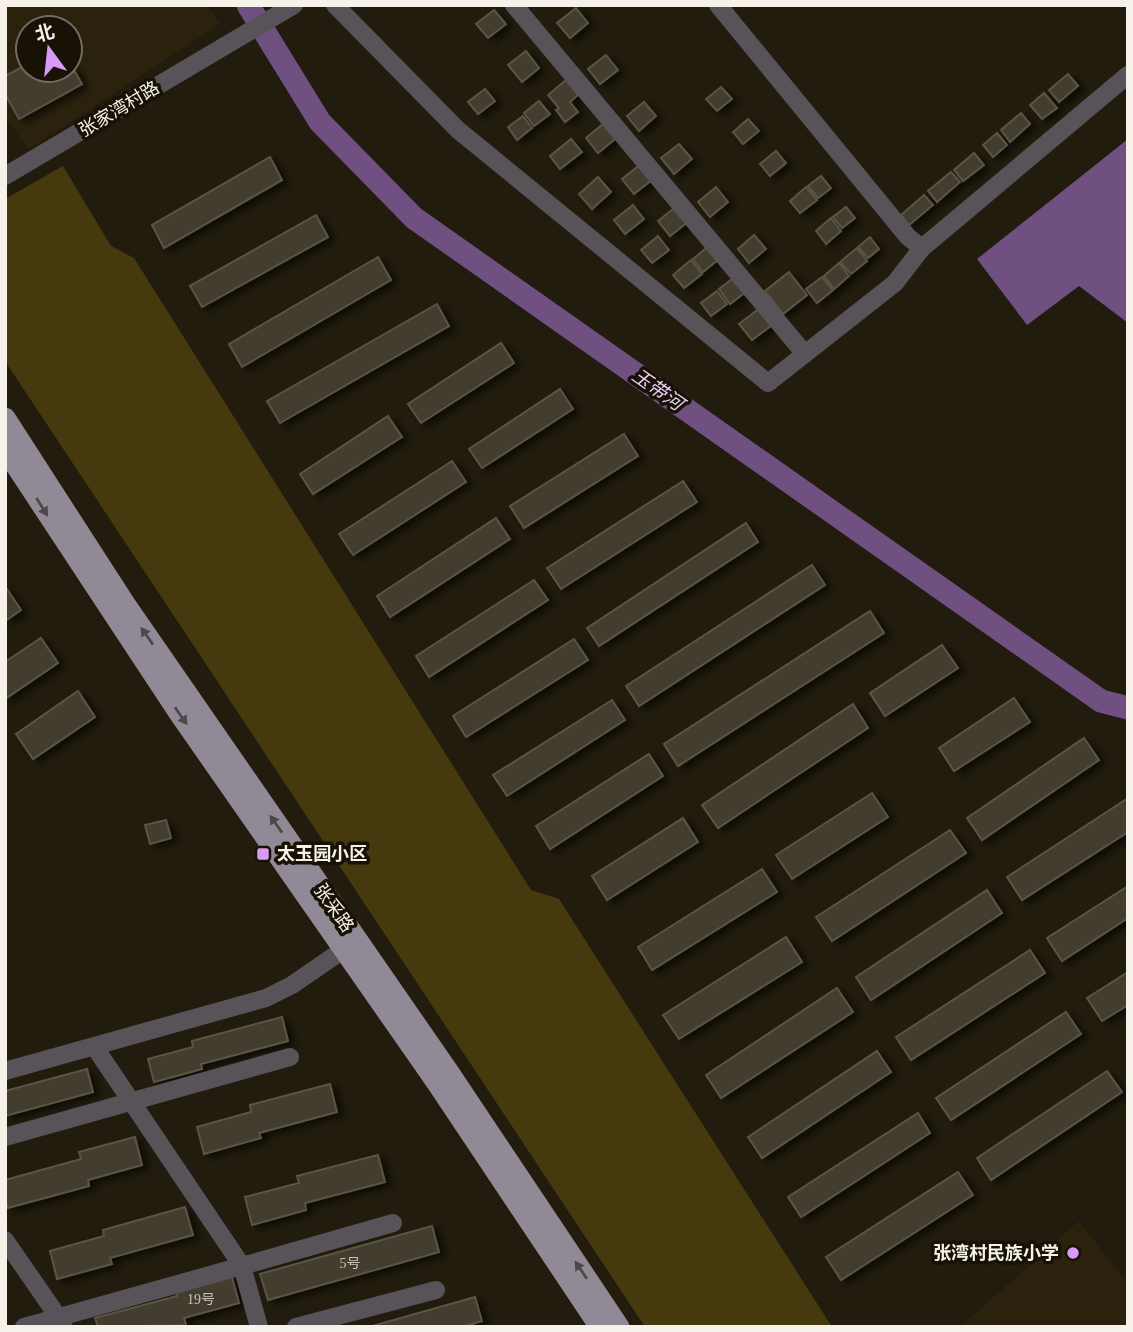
<svg xmlns="http://www.w3.org/2000/svg" width="1133" height="1332" font-family="'Times New Roman','Noto Sans SC',serif">
	<style>
		.built { fill: #2a220d; fill-rule: evenodd }
		.green { fill: #47390e }
		.water { fill: #704f81 }
		.lines { fill: none; stroke-linecap: round; stroke-linejoin: round }
		.river { stroke: #704f81; stroke-width: 23 }
		.building { fill: #423c2d; stroke: #5a5444; stroke-width: 2; filter: url(#shadow) }
		.minor { stroke: #575359; stroke-width: 18 }
		.major { stroke: #928997; stroke-width: 21 }
		.oneway { fill: #4e4847 }
		.poi-dot { fill: #d99af7; stroke: #171205; stroke-width: 2.5 }
		.labels { text-anchor: middle; stroke-width: 7; stroke-linejoin: round; paint-order: stroke }
		.number-label { font-size: 14px; fill: #c9c4ba }
		.street-label { font-size: 18px; fill: #f6f2e9; stroke: #171205 }
		.poi-label { font-size: 18px; font-weight: bold; fill: #f6f2e9; stroke: #171205; text-anchor: start }
		.water-label { font-size: 19px; font-style: italic; fill: #eccdfc; stroke: #171205 }
	</style>
	<defs>
		<filter id="shadow"><feDropShadow dx="6" dy="3.5" stdDeviation="3.5" flood-color="#0009"/></filter>
	</defs>
	<rect width="100%" height="100%" fill="#211c0d"/>
	<g class="built">
		<path d="M5,5H207L220,24L29,149L5,117ZM28,28H70V70H28Z"/>
		<path d="M1079,1221L1128,1284V1327H960Z"/>
	</g>
	<path class="green" d="M63,166L111,246L134,258L531,890L559,899L832,1327H645L5,361V199Z"/>
	<path class="water" d="M1128,139V323L1079,286L1027,325L977,259Z"/>
	<g class="lines">
		<path class="river" d="M248,5L320,122L414,218L1101,701L1128,708"/>
	</g>
	<g class="building">
		<path d="M576,8L588,23L570,38L557,23Z"/>
		<path d="M494,10L506,24L488,38L476,24Z"/>
		<path d="M526,51L539,68L522,82L508,65Z"/>
		<path d="M606,55L618,70L600,84L588,69Z"/>
		<path d="M70,63L82,84L19,119L5,94V76L28,64V70H70Z"/>
		<path d="M1068,74L1078,86L1059,102L1049,90Z"/>
		<path d="M566,80L578,95L570,102L578,112L565,122L556,110L559,108L548,95Z"/>
		<path d="M721,87L732,99L717,111L706,99Z"/>
		<path d="M485,89L495,101L478,114L468,102Z"/>
		<path d="M1044,93L1057,108L1042,119L1030,105Z"/>
		<path d="M539,101L550,114L534,126L524,113Z"/>
		<path d="M644,102L656,116L639,131L627,116Z"/>
		<path d="M1021,113L1030,124L1010,142L1001,130Z"/>
		<path d="M523,116L532,128L517,140L508,127Z"/>
		<path d="M748,119L759,131L743,144L733,132Z"/>
		<path d="M603,124L615,139L598,153L586,138Z"/>
		<path d="M997,133L1007,145L993,157L983,145Z"/>
		<path d="M571,139L582,152L560,169L550,156Z"/>
		<path d="M679,144L692,159L674,174L661,158Z"/>
		<path d="M776,151L786,163L770,176L760,164Z"/>
		<path d="M974,153L984,165L963,181L954,170Z"/>
		<path d="M270,157L282,180L164,248L152,225Z"/>
		<path d="M641,164L653,179L634,194L622,179Z"/>
		<path d="M951,172L960,182L937,202L928,191Z"/>
		<path d="M821,176L831,188L818,198L808,186Z"/>
		<path d="M598,177L611,192L592,209L579,194Z"/>
		<path d="M716,187L728,202L710,217L698,202Z"/>
		<path d="M806,187L817,200L800,213L790,201Z"/>
		<path d="M924,195L933,205L909,225L901,215Z"/>
		<path d="M633,205L644,219L625,234L614,220Z"/>
		<path d="M677,206L689,221L670,236L658,221Z"/>
		<path d="M846,207L855,218L842,228L833,217Z"/>
		<path d="M316,215L328,237L202,307L190,286Z"/>
		<path d="M831,218L841,231L826,244L816,231Z"/>
		<path d="M754,235L766,249L749,263L738,249Z"/>
		<path d="M658,236L669,250L652,263L641,250Z"/>
		<path d="M870,237L879,249L868,258L858,247Z"/>
		<path d="M709,246L719,259L703,272L693,259Z"/>
		<path d="M857,248L867,261L851,274L840,262Z"/>
		<path d="M378,257L391,280L242,367L229,344Z"/>
		<path d="M691,260L702,274L684,288L673,275Z"/>
		<path d="M839,263L849,276L834,289L824,276Z"/>
		<path d="M789,272L807,295L783,314L765,291Z"/>
		<path d="M736,276L747,291L730,304L719,289Z"/>
		<path d="M822,277L833,290L817,303L806,289Z"/>
		<path d="M717,291L727,304L711,316L701,303Z"/>
		<path d="M437,304L449,326L280,423L267,401Z"/>
		<path d="M760,308L772,325L752,340L739,324Z"/>
		<path d="M501,343L514,363L421,423L408,404Z"/>
		<path d="M560,389L573,409L482,468L469,449Z"/>
		<path d="M388,416L402,437L313,494L300,474Z"/>
		<path d="M624,434L638,456L524,528L510,506Z"/>
		<path d="M452,461L466,482L353,555L339,534Z"/>
		<path d="M683,481L697,502L561,589L547,568Z"/>
		<path d="M496,518L510,539L390,617L377,596Z"/>
		<path d="M746,523L758,542L599,646L587,628Z"/>
		<path d="M812,565L825,585L639,706L626,686Z"/>
		<path d="M534,580L548,600L429,677L416,656Z"/>
		<path d="M5,586L21,610L5,621Z"/>
		<path d="M870,611L884,633L678,766L664,744Z"/>
		<path d="M41,638L58,663L5,699V662Z"/>
		<path d="M574,639L588,660L466,737L453,716Z"/>
		<path d="M942,645L958,668L885,716L870,693Z"/>
		<path d="M78,691L95,717L33,759L16,734Z"/>
		<path d="M1014,698L1030,722L954,771L939,748Z"/>
		<path d="M612,700L625,720L507,796L493,775Z"/>
		<path d="M853,704L868,728L718,828L702,805Z"/>
		<path d="M1084,738L1099,760L982,840L967,818Z"/>
		<path d="M649,754L663,776L550,849L536,826Z"/>
		<path d="M872,793L888,817L792,879L776,855Z"/>
		<path d="M1128,798V832L1022,900L1007,877Z"/>
		<path d="M683,818L698,842L607,900L592,876Z"/>
		<path d="M166,820L171,838L150,844L145,825Z"/>
		<path d="M950,830L966,853L832,941L816,917Z"/>
		<path d="M762,869L777,892L652,970L638,947Z"/>
		<path d="M1128,886V918L1062,961L1047,938Z"/>
		<path d="M987,890L1002,913L871,1000L856,977Z"/>
		<path d="M786,937L802,962L679,1039L663,1015Z"/>
		<path d="M1030,950L1045,973L911,1060L896,1037Z"/>
		<path d="M1128,972V1005L1102,1021L1087,998Z"/>
		<path d="M837,988L853,1012L721,1098L706,1075Z"/>
		<path d="M1066,1012L1081,1034L951,1120L936,1098Z"/>
		<path d="M282,1017L288,1041L201,1064L202,1069L154,1082L148,1059L193,1047L192,1041Z"/>
		<path d="M877,1051L891,1072L762,1158L748,1137Z"/>
		<path d="M87,1069L93,1092L5,1116V1091Z"/>
		<path d="M1107,1071L1122,1092L991,1180L977,1158Z"/>
		<path d="M330,1084L337,1112L259,1133L261,1138L204,1154L197,1127L251,1112L250,1105Z"/>
		<path d="M918,1113L930,1133L801,1217L788,1197Z"/>
		<path d="M135,1137L142,1165L88,1180L89,1186L8,1208L5,1197V1180L81,1159L79,1152Z"/>
		<path d="M378,1155L385,1182L305,1203L306,1210L252,1225L245,1197L299,1183L297,1176Z"/>
		<path d="M958,1172L973,1195L841,1280L826,1257Z"/>
		<path d="M185,1207L193,1235L110,1258L112,1264L57,1279L50,1251L104,1236L103,1230Z"/>
		<path d="M432,1226L439,1252L268,1300L260,1274Z"/>
		<path d="M231,1274L239,1303L184,1318L186,1325L98,1327L95,1318L177,1296L175,1289Z"/>
		<path d="M475,1297L482,1321L462,1327H369Z"/>
	</g>
	<g class="lines">
		<g class="minor">
			<path d="M335,5L458,130L768,383L895,283L922,248L1128,75"/>
			<path d="M514,5L805,354"/>
			<path d="M718,5L908,237L922,248"/>
			<path d="M5,176L294,5"/>
			<path d="M5,1071L266,998L292,985L353,943"/>
			<path d="M5,1137L290,1057"/>
			<path d="M5,1240L63,1324"/>
			<path d="M24,1327L242,1266L94,1046"/>
			<path d="M259,1327L242,1266L393,1223"/>
			<path d="M296,1327L436,1290"/>
		</g>
		<g class="major">
			<path d="M5,418L125,604L450,1074L619,1327"/>
			<path d="M5,449L179,713L437,1083L600,1327"/>
		</g>
	</g>
	<defs><path id="oneway-solid" d="M-6-.8H1V-3.2L6.5 0L1 3.2V.8H-6Z" transform="scale(1.75)"/></defs>
	<g class="oneway">
		<use href="#oneway-solid" transform="translate(42 507) rotate(58)"/>
		<use href="#oneway-solid" transform="translate(147 636) rotate(-125)"/>
		<use href="#oneway-solid" transform="translate(181 716) rotate(55)"/>
		<use href="#oneway-solid" transform="translate(276 824) rotate(-125)"/>
		<use href="#oneway-solid" transform="translate(581 1270) rotate(-124)"/>
	</g>
	<g class="poi-dot">
		<rect x="256" y="847" width="14" height="14" rx="3.5"/>
		<circle cx="1073" cy="1253" r="7"/>
	</g>
	<g class="labels">
		<g class="number-label">
			<text x="350" y="1268">5号</text>
			<text x="201" y="1304">19号</text>
		</g>
		<g class="street-label">
			<text transform="translate(119 109) rotate(-31)" y="6">张家湾村路</text>
			<text transform="translate(334 908) rotate(55)" y="6">张采路</text>
		</g>
		<g class="poi-label">
			<text x="277" y="860">太玉园小区</text>
			<text x="1059" y="1259" text-anchor="end">张湾村民族小学</text>
		</g>
		<g class="water-label">
			<text transform="translate(658 389) rotate(35)" y="7">玉带河</text>
		</g>
	</g>
	<rect width="1133" height="1332" fill="none" stroke="#f6f2e9" stroke-width="14"/>
	<g transform="translate(49 49) rotate(345)"><circle r="33" fill="#171205" stroke="#706c60" stroke-width="2"/>
	<path d="M0-5L12 26L0 18L-12 26Z" fill="#d99af7"/>
	<text y="-10" font-size="19" font-weight="bold" text-anchor="middle" fill="#f6f2e9">北</text>
	</g>
</svg>
